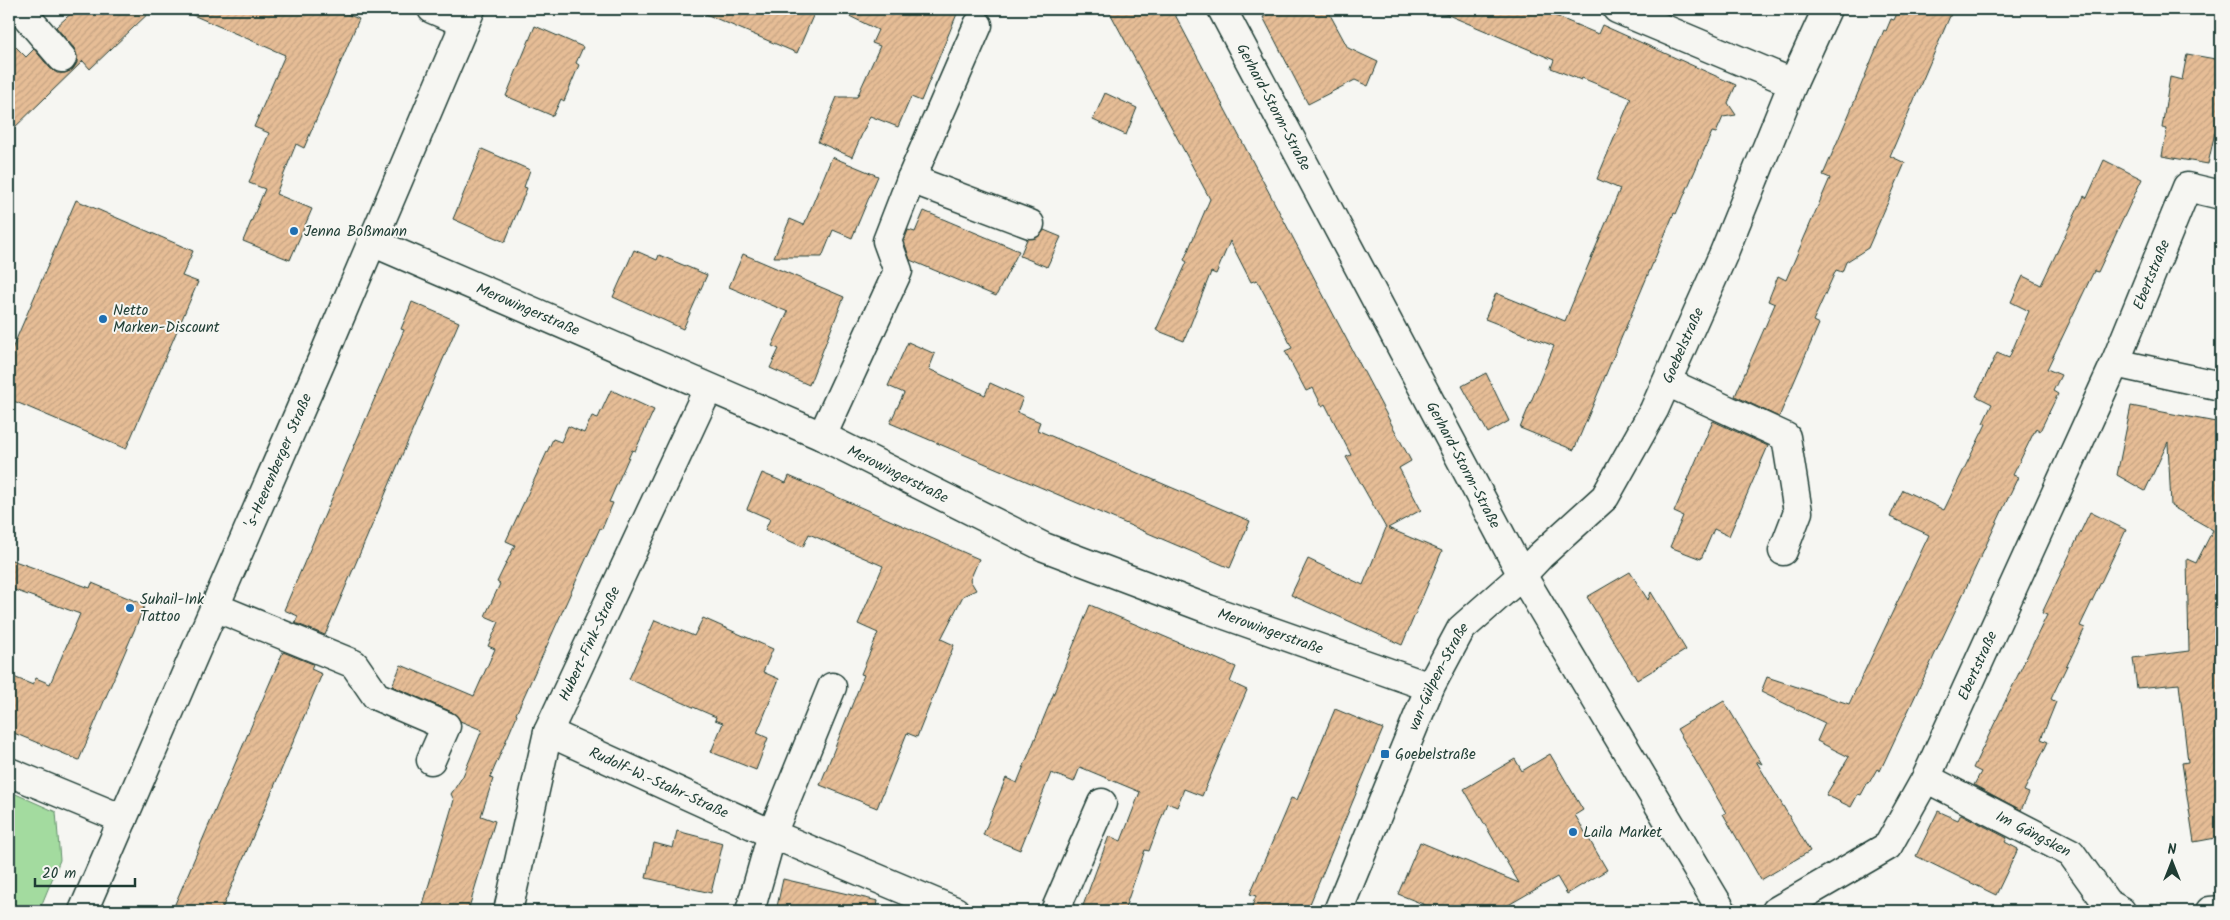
<svg xmlns="http://www.w3.org/2000/svg" width="2230" height="920" font-family="Kalam,sans-serif">
	<style>
		.green { fill: #a3db9f; stroke: #618c6a }
		.building { fill: url(#building-hatch); stroke: #1f3d34 }
		.lines { fill: none; stroke-linecap: round; stroke-linejoin: round }
		.minor-casing { stroke: #1f3d34; stroke-width: 31 }
		.minor { stroke: #f6f6f2; stroke-width: 28 }
		.poi-dot { fill: #1f6fb2; stroke: #f6f6f2; stroke-width: 2 }
		.labels { text-anchor: middle; stroke-width: 4; stroke-linejoin: round; paint-order: stroke }
		.street-label { font-size: 15px; fill: #1f3d34; stroke: #f6f6f2 }
		.poi-label { font-size: 15px; fill: #1f3d34; stroke: #f6f6f2; text-anchor: start }
	</style>
	<defs>
		<pattern id="building-hatch" width="6" height="6" patternUnits="userSpaceOnUse" patternTransform="scale(1.25)"><rect width="6" height="6" fill="#e6bd96"/><path d="M-1 1l2-2M0 6l6-6M5 7l2-2" fill="none" stroke="#c5a382"/></pattern>
	</defs>
	<rect width="100%" height="100%" fill="#f6f6f2"/>
	<filter id="ink" filterUnits="userSpaceOnUse"><feTurbulence type="fractalNoise" baseFrequency=".02" numOctaves="2"/><feDisplacementMap in="SourceGraphic" scale="10" xChannelSelector="R" yChannelSelector="G"/><feConvolveMatrix kernelMatrix="1 2 1 2 8 2 1 2 1" color-interpolation-filters="sRGB"/></filter>
	<g filter="url(#ink)">
		<path class="green" d="M9,791L56,812L60,860L39,911H9Z"/>
		<g class="building">
			<path d="M76,9H153L90,69L83,61L9,133V40L26,57L34,49L50,68L57,73H65L72,70L77,63V56L74,48L56,27Z"/>
			<path d="M179,9H334L359,19L304,148L296,144L276,194L312,209L290,260L243,241L265,189L249,183L269,133L254,127L285,55Z"/>
			<path d="M694,9H816L797,53Z"/>
			<path d="M835,9H959L921,101L911,97L898,127L870,116L852,157L818,142L837,97H857L880,46L872,43L878,30Z"/>
			<path d="M1108,9H1172L1411,461L1399,468L1421,510L1388,528L1442,551L1402,645L1291,595L1308,559L1363,585L1386,528L1346,457L1351,455L1325,404L1322,406L1313,388L1306,391L1285,351L1292,348L1283,329L1257,280L1251,282L1230,241L1216,274L1211,272L1184,341L1156,330L1187,262L1184,260L1210,199Z"/>
			<path d="M1278,9H1327L1348,48L1378,62L1368,86L1355,80L1308,104L1263,17Z"/>
			<path d="M1434,9H1539L1598,34L1602,25L1736,85L1728,103L1736,115L1723,117L1716,133L1712,132L1676,214L1674,213L1574,450L1520,428L1554,346L1485,319L1496,293L1565,321L1620,189L1597,179L1631,98L1582,78L1581,80L1551,68L1554,60Z"/>
			<path d="M1899,9H1953L1890,156L1905,163L1868,248L1846,262L1842,272L1836,270L1813,321L1819,324L1779,417L1735,396L1775,304L1768,301L1778,276L1786,280L1830,178L1823,175L1850,112L1884,30L1886,31L1891,19L1894,20Z"/>
			<path d="M535,26L583,47L576,63L579,65L564,101L561,99L553,116L506,96Z"/>
			<path d="M2187,54L2221,60V105L2208,164L2162,156L2167,129L2162,128L2170,77L2182,80Z"/>
			<path d="M1105,93L1137,108L1126,135L1093,120Z"/>
			<path d="M482,149L530,170L524,187L527,188L505,242L453,219Z"/>
			<path d="M832,157L878,176L852,238L833,230L822,257H774L790,219L804,225Z"/>
			<path d="M2104,160L2142,179L2098,272L2094,271L2047,369L2061,375L2053,391L2058,394L2040,431L2036,428L2013,475L2018,477L1880,771L1877,769L1869,783L1868,782L1861,795L1858,794L1851,807L1826,795L1849,757L1817,741L1825,723L1761,692L1767,677L1849,704L1929,535L1890,517L1896,504L1903,490L1944,510L1986,424L1983,423L1992,404L1976,396L1997,353L2009,358L2029,311L2011,302L2023,276L2041,285L2084,196L2087,198Z"/>
			<path d="M76,200L193,251L182,276L198,282L126,449L9,399V356Z"/>
			<path d="M924,211L1019,251L996,296L910,260L904,241L908,230L915,232Z"/>
			<path d="M1044,230L1061,237L1047,267L1020,256L1027,239L1039,236Z"/>
			<path d="M634,250L657,260L659,255L707,275L683,329L613,297Z"/>
			<path d="M743,254L844,297L809,385L770,368L779,349L772,346L788,312L729,287Z"/>
			<path d="M412,302L459,322L325,635L295,623L298,616L284,610L404,330L401,329Z"/>
			<path d="M908,342L935,354L929,369L985,395L990,383L1023,398L1017,412L1040,422L1037,430L1250,521L1230,568L890,423L904,393L888,386Z"/>
			<path d="M1486,373L1509,421L1488,433L1462,386Z"/>
			<path d="M611,390L654,410L635,451L632,450L609,502L613,503L602,529L600,528L516,714L517,715L490,778L493,779L481,816L495,821L468,911H421L454,800L451,794L463,776L482,730L460,721L452,712L392,686L401,665L474,696L495,649L488,646L499,622L485,616L500,584L497,582L515,545L506,541L553,439L561,442L568,426L584,433L592,416L598,418Z"/>
			<path d="M2131,406L2221,423V837L2194,842L2182,763L2188,762L2179,684L2137,688L2133,658L2189,651L2187,559L2196,563L2213,530L2171,506L2168,442L2145,491L2117,475Z"/>
			<path d="M1713,421L1768,446L1729,536L1714,529L1701,559L1670,547L1683,516L1674,512Z"/>
			<path d="M762,473L786,483L789,476L979,559L970,580L976,590L963,596L941,639L954,645L917,737L907,733L877,808L820,785L864,675L861,674L878,633L858,624L883,566L809,534L803,547L765,530L770,519L747,509Z"/>
			<path d="M2090,512L2126,530L2080,626L2085,628L2051,699L2056,702L2041,739L2048,742L2024,791L2029,793L2021,810L1974,785L1981,772L1973,768L2047,615L2042,613Z"/>
			<path d="M9,559L90,588L92,583L145,605L79,760L9,731V675L33,685L36,678L50,684L80,614L9,588Z"/>
			<path d="M1630,572L1648,600L1651,592L1686,650L1637,680L1587,597Z"/>
			<path d="M1090,605L1236,667L1230,682L1247,690L1202,796L1184,789L1177,807L1167,803L1149,851L1145,850L1124,911H1081L1109,836L1121,841L1140,792L1080,767L1074,782L1051,773L1020,850L983,835L1006,778L1017,783Z"/>
			<path d="M703,618L773,649L763,672L779,679L757,733L768,738L756,770L711,752L723,723L715,720L716,717L629,679L655,620L694,636Z"/>
			<path d="M283,652L313,664L311,669L322,674L245,855L221,911H172Z"/>
			<path d="M1724,701L1762,764L1756,761L1810,851L1761,880L1723,814L1726,813L1677,729Z"/>
			<path d="M1335,709L1383,729L1307,911H1250L1256,896L1250,894L1291,798L1297,800Z"/>
			<path d="M1550,754L1583,810L1575,815L1607,870L1567,894L1557,877L1498,911H1440L1398,894L1420,842L1519,883L1464,789L1515,759L1522,771Z"/>
			<path d="M1938,811L1958,820L1961,814L2007,838L2005,842L2018,849L1996,895L1916,856Z"/>
			<path d="M677,831L723,843L711,893L646,878L654,843L673,848Z"/>
			<path d="M783,879L878,901L876,911H776Z"/>
		</g>
		<g class="lines">
			<g class="minor-casing">
				<g id="minor">
					<path d="M20,9L62,58"/>
					<path d="M432,9L465,23"/>
					<path id="s1" d="M1222,9L1522,575L1722,911"/>
					<path d="M1617,9L1793,83"/>
					<path d="M911,179L1030,224"/>
					<path id="s2" d="M372,242L822,436L1044,547L1208,609L1430,687"/>
					<path d="M2115,363L2221,386"/>
					<path d="M1667,382L1786,437L1798,512L1783,551"/>
					<path d="M822,436L898,271L887,241L911,179L978,25"/>
					<path d="M215,607L354,664L376,696L446,726L431,760"/>
					<path id="s3" d="M548,732L772,834L955,911"/>
					<path d="M9,772L123,819"/>
					<path id="s4" d="M1926,778L2071,853L2107,903L2121,911"/>
					<path id="s5" d="M83,911L324,355L471,9"/>
					<path id="s6" d="M508,911L548,732L708,389"/>
					<path d="M750,911L772,834L832,687"/>
					<path d="M1055,911L1102,803"/>
					<path id="s7" d="M1338,911L1430,687L1461,629L1522,575L1540,556L1605,497L1654,410L1723,255L1793,83L1827,9"/>
					<path id="s8" d="M1776,911L1888,846L1926,778L2115,363L2187,187L2221,195"/>
					<path d="M2210,911L2221,910"/>
				</g>
			</g>
			<use href="#minor" class="minor"/>
		</g>
	</g>
	<g class="poi-dot">
		<circle cx="294" cy="231" r="5"/>
		<circle cx="103" cy="319" r="5"/>
		<circle cx="130" cy="608" r="5"/>
		<rect x="1380" y="749" width="10" height="10" rx="2.5"/>
		<circle cx="1573" cy="832" r="5"/>
	</g>
	<g class="labels">
		<g class="street-label">
			<text dy="5" stroke="none"><textPath href="#s1" startOffset="111">Gerhard-Storm-Straße</textPath></text>
			<text dy="5" stroke="none"><textPath href="#s8" startOffset="759">Ebertstraße</textPath></text>
			<text dy="5" stroke="none"><textPath href="#s2" startOffset="170">Merowingerstraße</textPath></text>
			<text dy="5" stroke="none"><textPath href="#s7" startOffset="674">Goebelstraße</textPath></text>
			<text dy="5" stroke="none"><textPath href="#s5" startOffset="491">'s-Heerenberger Straße</textPath></text>
			<text dy="5" stroke="none"><textPath href="#s1" startOffset="516">Gerhard-Storm-Straße</textPath></text>
			<text dy="5" stroke="none"><textPath href="#s2" startOffset="575">Merowingerstraße</textPath></text>
			<text dy="5" stroke="none"><textPath href="#s2" startOffset="980">Merowingerstraße</textPath></text>
			<text dy="5" stroke="none"><textPath href="#s6" startOffset="281">Hubert-Fink-Straße</textPath></text>
			<text dy="5" stroke="none"><textPath href="#s8" startOffset="331">Ebertstraße</textPath></text>
			<text dy="5" stroke="none"><textPath href="#s7" startOffset="255">van-Gülpen-Straße</textPath></text>
			<text dy="5" stroke="none"><textPath href="#s3" startOffset="122">Rudolf-W.-Stahr-Straße</textPath></text>
			<text dy="5" stroke="none"><textPath href="#s4" startOffset="121">Im Gängsken</textPath></text>
		</g>
		<g class="poi-label">
			<text x="304" y="236">Jenna Boßmann</text>
			<text x="113" y="315">Netto<tspan x="113" dy="17">Marken-Discount</tspan></text>
			<text x="140" y="604">Suhail-Ink<tspan x="140" dy="17">Tattoo</tspan></text>
			<text x="1395" y="759">Goebelstraße</text>
			<text x="1583" y="837">Laila Market</text>
		</g>
	</g>
	<rect width="2230" height="920" fill="none" stroke="#f6f6f2" stroke-width="30"/>
	<rect x="15" y="15" width="2200" height="890" fill="none" stroke="#1f3d34" stroke-width="2" filter="url(#ink)"/>
	<g transform="translate(2172 862)" stroke="#f6f6f2" stroke-width="4" paint-order="stroke">
	<path d="M0-4L9 19L0 12L-9 19Z" fill="#1f3d34"/>
	<text y="-8" font-size="14" font-weight="bold" text-anchor="middle" fill="#1f3d34">N</text>
	</g>
	<path d="M35 878v8h100v-8" fill="none" stroke="#1f3d34" stroke-width="2.5"/>
	<text x="42" y="878" font-size="15" fill="#1f3d34" stroke="#f6f6f2" stroke-width="4" paint-order="stroke">20 m</text>
</svg>
